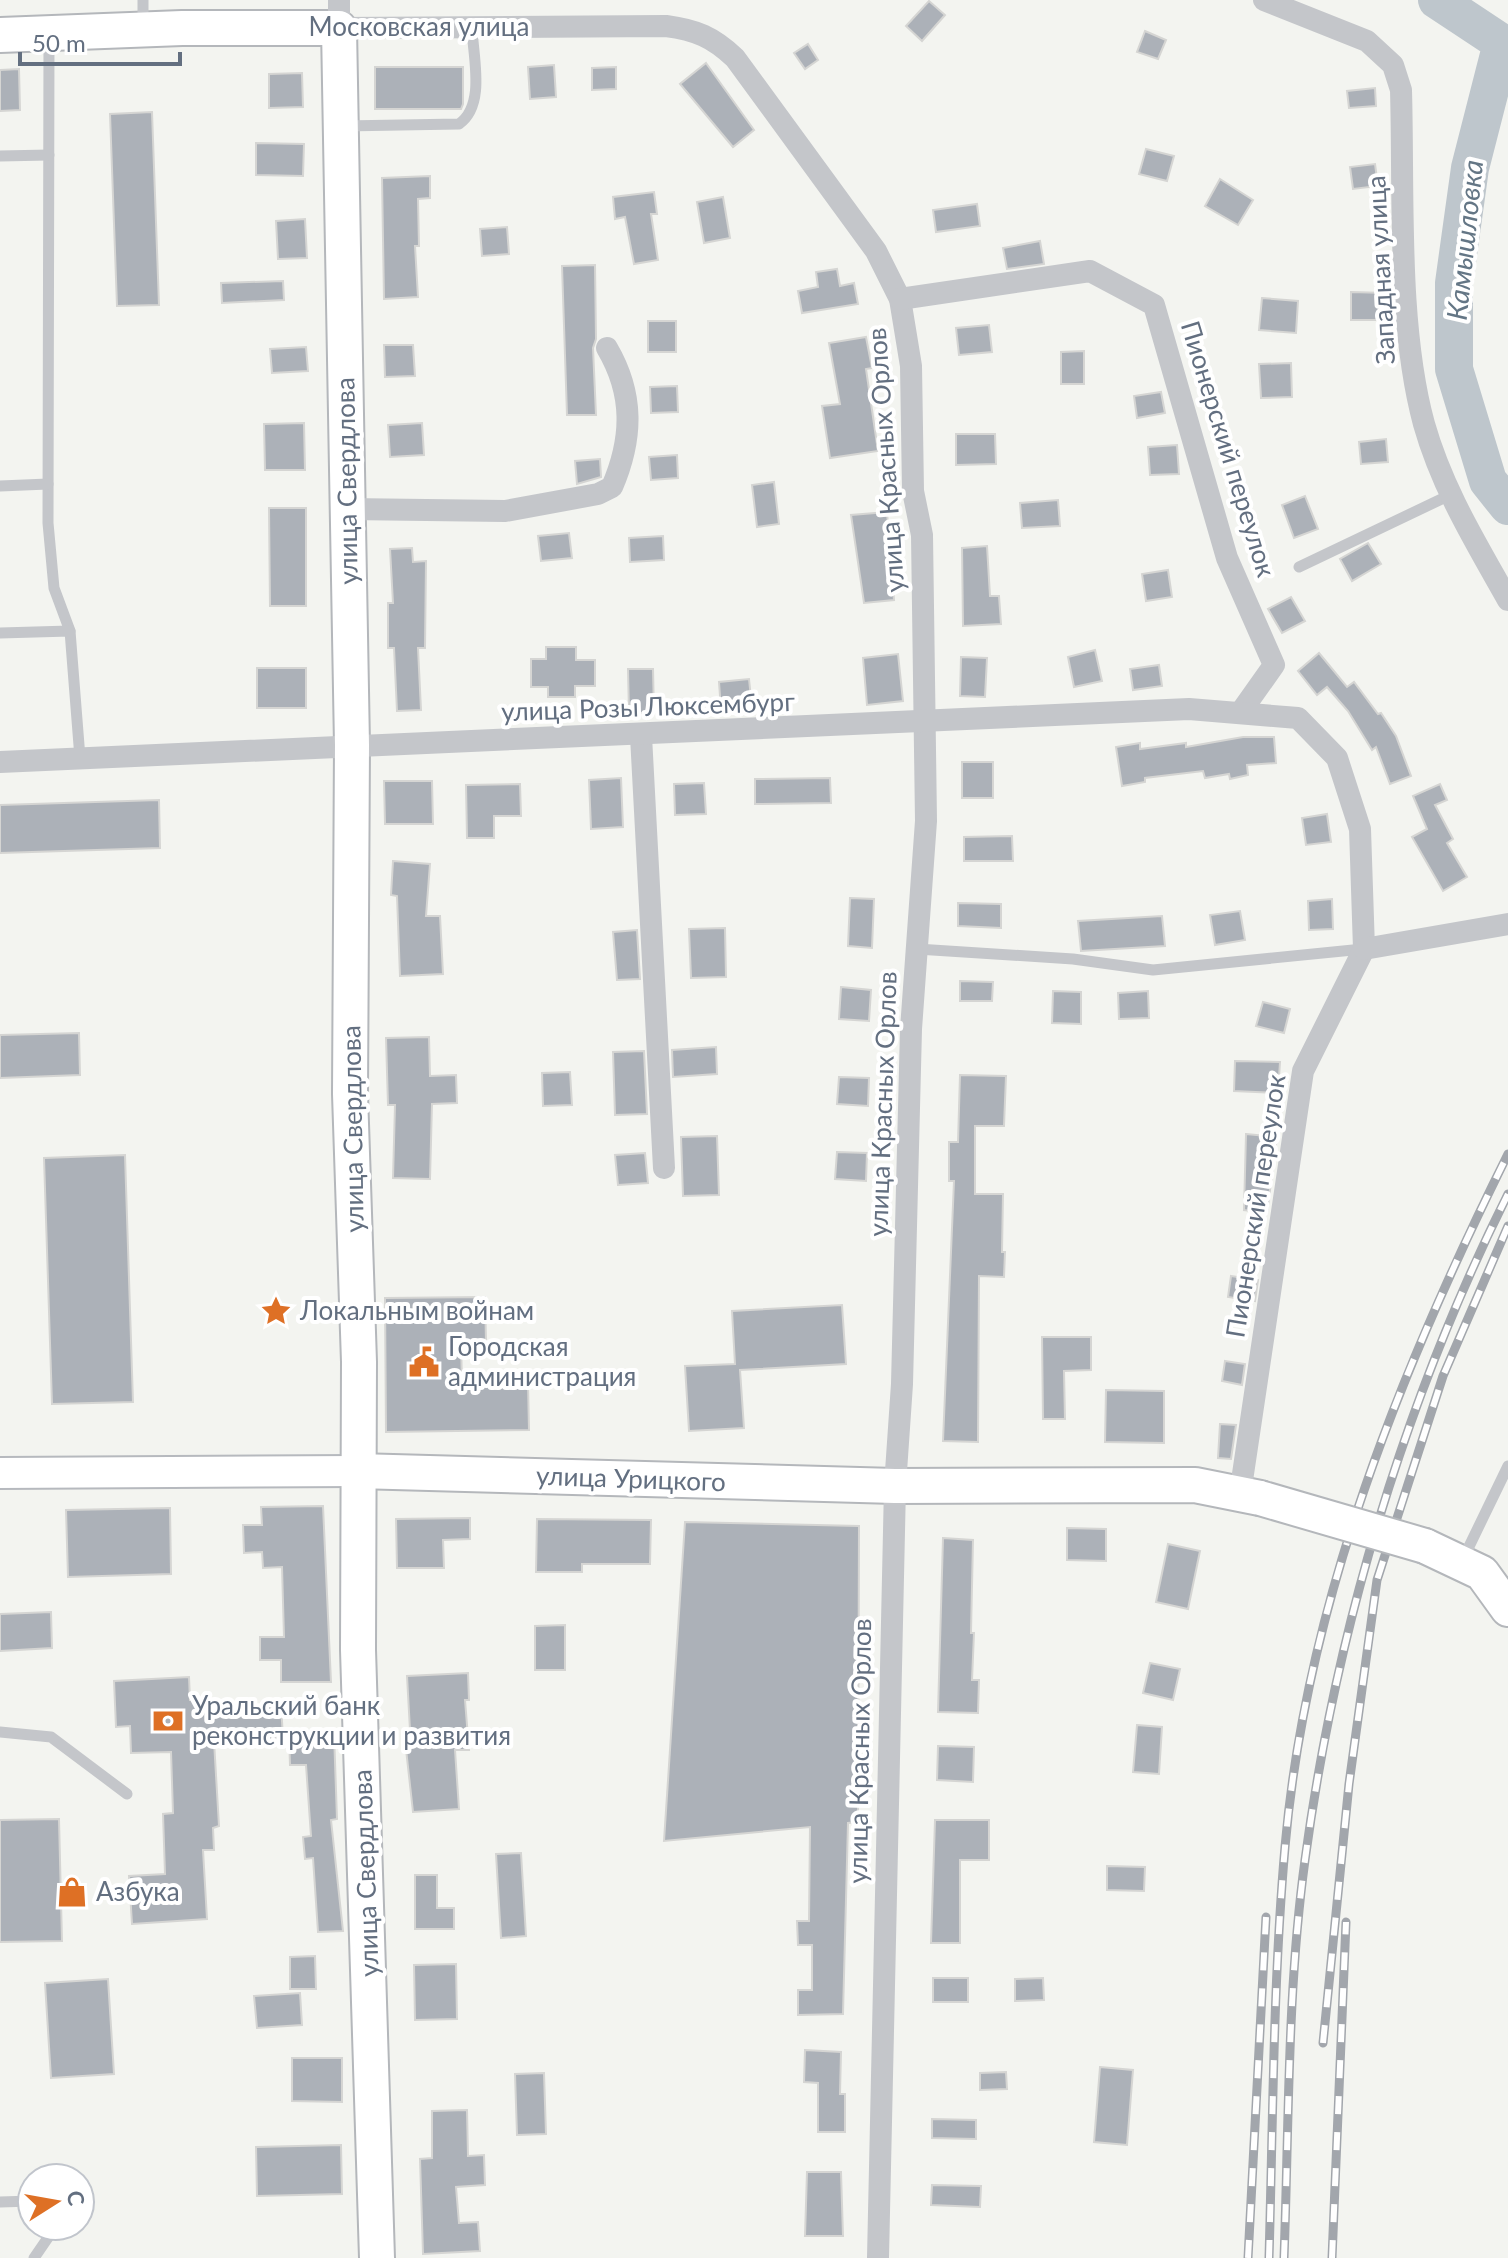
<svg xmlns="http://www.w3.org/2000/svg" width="1508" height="2258" font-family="Lato,sans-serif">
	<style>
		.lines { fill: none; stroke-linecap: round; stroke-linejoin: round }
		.river { stroke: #bec6cc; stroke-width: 38 }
		.building { fill: #acb1b8; stroke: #d5d5d3; stroke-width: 2 }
		.secondary-casing { stroke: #b6b9be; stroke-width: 34 }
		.primary-casing { stroke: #b4b7bb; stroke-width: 38 }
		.lane { stroke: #c4c6ca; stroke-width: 11 }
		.street { stroke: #c4c6ca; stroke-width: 22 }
		.secondary { stroke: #fff; stroke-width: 30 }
		.primary { stroke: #fff; stroke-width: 34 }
		.rail-casing { stroke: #a2a6ac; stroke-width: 9 }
		.rail { stroke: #fff; stroke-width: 6; stroke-dasharray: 18; stroke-linecap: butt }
		.primary-bridge-casing { stroke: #b4b7bb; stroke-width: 38; stroke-linecap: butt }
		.primary-bridge { stroke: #fff; stroke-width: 34 }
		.labels { text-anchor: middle; stroke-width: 8; stroke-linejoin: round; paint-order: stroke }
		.street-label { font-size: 26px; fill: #636f80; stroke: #fff }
		.poi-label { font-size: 26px; fill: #636f80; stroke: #fff; text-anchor: start }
		.water-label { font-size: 28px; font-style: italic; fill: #647685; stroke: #fff }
	</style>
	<rect width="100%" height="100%" fill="#f3f4f0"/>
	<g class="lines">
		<path class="river" d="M1437,0L1502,43L1470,168L1454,283V369L1488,481L1508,506"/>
	</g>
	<g class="building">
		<path d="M929,1L945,15L922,41L906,26Z"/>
		<path d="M1145,31L1166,40L1158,59L1137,52Z"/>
		<path d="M808,44L818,60L805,69L794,53Z"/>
		<path d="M706,63L754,130L733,147L680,84Z"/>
		<path d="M554,65L556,97L530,99L528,67Z"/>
		<path d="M375,67H463V104L461,109H375Z"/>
		<path d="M616,67V89L592,90V68Z"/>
		<path d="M19,69L20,110L0,111V70Z"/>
		<path d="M302,73L303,107L269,108V74Z"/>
		<path d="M1375,88L1376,106L1349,108L1347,91Z"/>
		<path d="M152,112L159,305L117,306L110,114Z"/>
		<path d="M256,143L304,144L303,176L256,175Z"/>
		<path d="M1146,149L1174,156L1167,181L1139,174Z"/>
		<path d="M1375,164L1378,186L1353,189L1350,167Z"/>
		<path d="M430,176V198L418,199L419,246H415L418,297L384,299L382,178Z"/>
		<path d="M1220,179L1253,200L1238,225L1205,206Z"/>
		<path d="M654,192L657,214H651L658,260L634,264L625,217L615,219L613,197Z"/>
		<path d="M723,197L730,238L704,243L697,202Z"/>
		<path d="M977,204L980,226L936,232L933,210Z"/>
		<path d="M305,219L307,258L278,259L276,221Z"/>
		<path d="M507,227L509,254L482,256L480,229Z"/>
		<path d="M1040,241L1044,264L1007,269L1003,248Z"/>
		<path d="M595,265L596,339L593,348L596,415H567L562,266Z"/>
		<path d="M837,269L840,286L854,283L858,304L802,313L798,291L818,287L816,272Z"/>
		<path d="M283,281L284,300L222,303L221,283Z"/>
		<path d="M1351,292L1386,293V320H1351Z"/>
		<path d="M1262,298L1298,301L1296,333L1259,330Z"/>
		<rect x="648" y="321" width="28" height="31"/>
		<path d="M989,325L992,352L959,355L956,328Z"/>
		<path d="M866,337L872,368L866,369L878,451L830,458L822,406L840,404L829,343Z"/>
		<path d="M384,345H413L415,376L385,377Z"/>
		<path d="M306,347L308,371L272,373L270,349Z"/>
		<path d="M1084,351V384H1061V352Z"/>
		<path d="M1291,363L1292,397L1261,398L1259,364Z"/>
		<path d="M677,386L678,412L651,413L650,387Z"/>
		<path d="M1161,392L1165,413L1137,418L1134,396Z"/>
		<path d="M304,423L305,470H265L264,424Z"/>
		<path d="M422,423L424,455L390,457L388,425Z"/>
		<path d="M956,434H995L996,464L956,465Z"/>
		<path d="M1386,439L1388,462L1361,464L1359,442Z"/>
		<path d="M1177,445L1179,474L1150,475L1148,447Z"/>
		<path d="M677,455L678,478L651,480L649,457Z"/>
		<path d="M600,459L601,477L577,484L575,461Z"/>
		<path d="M774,482L779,524L757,527L752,485Z"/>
		<path d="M1305,496L1318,529L1294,538L1282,505Z"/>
		<path d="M1058,500L1060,526L1022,528L1020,503Z"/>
		<path d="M269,508H306V606H270Z"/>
		<path d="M887,512L894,600L864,603L851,515Z"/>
		<path d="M569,533L572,558L541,561L538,536Z"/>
		<path d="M663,536L664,560L630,562L629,538Z"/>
		<path d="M1368,543L1381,564L1352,581L1340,559Z"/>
		<path d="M987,546L990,596H999L1001,624L963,626L962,548Z"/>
		<path d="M412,548L413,562L426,561L425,648H418L421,710L397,711L394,648H388V603H393L390,549Z"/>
		<path d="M1168,570L1172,597L1146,601L1142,574Z"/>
		<path d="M1291,597L1305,621L1282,633L1268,609Z"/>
		<path d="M546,647H576V660H595V686H575V697H548V687H531V659H546Z"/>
		<path d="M1095,650L1102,681L1074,687L1068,657Z"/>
		<path d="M1319,653L1347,687L1354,682L1378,714L1381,713L1396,736L1411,776L1390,784L1376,747L1372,750L1348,711L1327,687L1317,695L1298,671Z"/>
		<path d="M898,654L903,701L867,705L863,658Z"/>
		<path d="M961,657L987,658L985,697L960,696Z"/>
		<path d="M1159,665L1162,686L1133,690L1130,669Z"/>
		<rect x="257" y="668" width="49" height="40"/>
		<path d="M628,669H653L654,713H629Z"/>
		<path d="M749,679L752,708L721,710L719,682Z"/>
		<path d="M1243,737H1274L1276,763L1247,765L1248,775L1230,779L1229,774L1205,778L1203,771L1145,778V782L1122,786L1116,747L1140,743V749L1186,743V747Z"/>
		<rect x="962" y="762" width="31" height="36"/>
		<path d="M621,778L623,827L591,829L589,780Z"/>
		<path d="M830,778L831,803L755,804V779Z"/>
		<path d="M384,781H432L433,824H385Z"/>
		<path d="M704,783L706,814L675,815L674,784Z"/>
		<path d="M520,784L521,816H494V838H467L466,785Z"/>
		<path d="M1440,784L1447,800L1435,805L1453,839L1447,843L1467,877L1443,891L1412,837L1427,829L1413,796Z"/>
		<path d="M159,800L160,848L0,853V805Z"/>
		<path d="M1327,814L1331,842L1306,845L1302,818Z"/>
		<path d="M1012,836L1013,861H964V837Z"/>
		<path d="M393,861L430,864L426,916H440L443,974L400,976L397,896L391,895Z"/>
		<path d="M850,898L874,899L872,948L848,946Z"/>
		<path d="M1332,899L1333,929L1309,930L1308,901Z"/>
		<path d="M958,903L1001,904V928L958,926Z"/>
		<path d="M1240,911L1245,940L1215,945L1210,915Z"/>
		<path d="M1162,916L1165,946L1081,951L1078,921Z"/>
		<path d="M725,928L726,977L691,978L689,929Z"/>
		<path d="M637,930L640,979L617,980L613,932Z"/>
		<path d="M960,981L993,982L992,1001H960Z"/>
		<path d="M841,987L871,990L869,1021L839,1019Z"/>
		<path d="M1053,991L1081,992V1024L1052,1023Z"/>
		<path d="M1148,991L1149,1018L1119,1019L1118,993Z"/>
		<path d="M1263,1002L1290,1009L1284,1033L1256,1026Z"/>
		<path d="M79,1033L80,1075L0,1078V1035Z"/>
		<path d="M429,1037L430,1076L456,1075L457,1103L432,1104L430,1179L393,1178L395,1105H388L386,1038Z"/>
		<path d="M716,1047L717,1074L673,1077L672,1050Z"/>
		<path d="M644,1051L647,1114L615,1115L613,1052Z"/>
		<path d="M1235,1061L1280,1062L1278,1093L1234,1091Z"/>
		<path d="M570,1072L572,1105L543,1106L542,1073Z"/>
		<path d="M960,1075L1006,1076L1004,1126H975V1194H1003L1002,1252H1005L1004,1277L979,1276L978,1442L943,1441L954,1181H949V1142H958Z"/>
		<path d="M839,1077L869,1078L868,1106L837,1104Z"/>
		<path d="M1246,1134L1277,1137L1267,1213L1244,1210Z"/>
		<path d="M717,1136L719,1195L683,1196L681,1137Z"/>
		<path d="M837,1152L867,1153L866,1181L835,1179Z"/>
		<path d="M645,1153L648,1183L618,1185L615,1155Z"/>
		<path d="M125,1155L133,1402L52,1404L44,1158Z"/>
		<path d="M1231,1276L1258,1280L1255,1301L1228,1297Z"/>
		<path d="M485,1297L486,1341H461L462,1384L528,1383L529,1430L386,1432L385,1298Z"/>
		<path d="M842,1305L846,1364L740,1370L744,1428L689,1431L685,1366L735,1364L732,1311Z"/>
		<path d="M1042,1337H1091V1370L1064,1371L1065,1419H1043Z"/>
		<path d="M1225,1361L1245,1364L1242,1385L1222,1381Z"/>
		<path d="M1106,1390L1164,1391V1443L1105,1442Z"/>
		<path d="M1220,1424L1236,1425L1231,1459L1218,1458Z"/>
		<path d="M323,1506L331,1682H281V1660H260V1637H284L282,1567L263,1568L262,1552L244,1553L243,1525H262L261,1507Z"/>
		<path d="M170,1508L171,1574L68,1577L66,1510Z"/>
		<path d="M470,1518V1539L443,1540L444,1568H397L396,1519Z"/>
		<path d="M537,1519L651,1520L650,1564H582V1572H536Z"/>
		<path d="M685,1522L859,1526L858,1822L848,1823L843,2014L798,2015V1990H812V1945H798L797,1921H809L810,1827L664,1841Z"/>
		<path d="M1067,1528L1106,1529V1561L1067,1560Z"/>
		<path d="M943,1538L973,1540L971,1633H974L972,1680H979L978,1713L938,1712Z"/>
		<path d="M1168,1544L1200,1551L1188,1609L1156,1602Z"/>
		<path d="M51,1612L52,1648L0,1651V1614Z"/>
		<path d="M565,1625V1670H535V1626Z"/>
		<path d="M1150,1663L1180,1669L1173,1700L1143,1693Z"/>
		<path d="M468,1673L469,1700H465L469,1750H455L459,1809L413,1812L404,1731L410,1730L407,1676Z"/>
		<path d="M189,1677L190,1700L204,1699V1707L281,1704L283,1738L214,1741L219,1826L213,1828L214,1850H203L207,1919L132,1924L129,1876L165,1874L163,1814L173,1813L171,1752L131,1753L130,1726L116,1727L114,1681Z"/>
		<path d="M1137,1725L1162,1727L1159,1774L1133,1772Z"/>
		<path d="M334,1733L337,1819L331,1820L343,1931L318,1932L313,1858L305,1859L303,1837L311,1836L306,1765H290L289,1734Z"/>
		<path d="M938,1746L974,1747L973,1782L937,1780Z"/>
		<path d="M59,1819L62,1941L0,1942V1820Z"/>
		<path d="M935,1820H989V1860H960V1943H931Z"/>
		<path d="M521,1853L526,1936L501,1938L496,1854Z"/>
		<path d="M1107,1866L1145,1867L1144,1891L1107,1890Z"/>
		<path d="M415,1875H437V1908H454V1929H415Z"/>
		<path d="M315,1956L316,1989H290V1957Z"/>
		<path d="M456,1964L457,2019L415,2020L414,1965Z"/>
		<rect x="933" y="1978" width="35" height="24"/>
		<path d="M1043,1978L1044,2000L1015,2001V1979Z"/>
		<path d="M108,1979L114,2074L51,2078L45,1983Z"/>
		<path d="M300,1993L302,2025L257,2028L254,1996Z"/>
		<path d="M805,2050L841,2052L840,2094H845V2132H818V2083L804,2082Z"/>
		<path d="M292,2058H342V2102L292,2101Z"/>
		<path d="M1100,2067L1133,2070L1127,2145L1094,2142Z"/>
		<path d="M1006,2072L1007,2089L980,2090V2073Z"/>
		<path d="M544,2073L546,2134L517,2135L515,2074Z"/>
		<path d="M467,2110L468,2156L484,2155L485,2185L456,2187L459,2223L478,2222L480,2251L423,2254L420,2159L432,2158V2111Z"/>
		<path d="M932,2119L976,2120V2139L932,2138Z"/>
		<path d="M341,2145L342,2194L257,2196L256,2147Z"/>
		<path d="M807,2172H841L843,2236H805Z"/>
		<path d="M932,2185L981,2186L980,2207L931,2205Z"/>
	</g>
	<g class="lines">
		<g class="secondary-casing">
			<path id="secondary" d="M0,1473L357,1471"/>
		</g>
		<g class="primary-casing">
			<g id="primary">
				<path d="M0,35L182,28H339L352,745L350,1094L359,1362L358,1650L377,2258"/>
				<path d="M357,1471L895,1486L1195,1485L1260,1498"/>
				<path d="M1425,1546L1482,1573L1508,1609"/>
			</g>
		</g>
		<g class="lane">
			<path d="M143,24V0"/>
			<path d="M49,37L48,523L54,588L70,631"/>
			<path d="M343,126L459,124C486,105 473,57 472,28"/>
			<path d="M0,156L49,155"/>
			<path d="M0,486L48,484"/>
			<path d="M1299,567L1450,495"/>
			<path d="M0,633L70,631L80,758"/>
			<path d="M917,949L1073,959L1153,970L1363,949"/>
			<path d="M1463,1559L1508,1466"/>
			<path d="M0,1732L51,1737L127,1794"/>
			<path d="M0,2202L32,2201"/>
			<path d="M34,2258L56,2226"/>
		</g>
		<g class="street">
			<path d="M339,0V28L666,26C696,30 713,37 735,58L876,251L900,299L911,366L913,491L922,535L926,821L911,1029L902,1384L895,1486L878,2258"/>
			<path d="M1264,0L1367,41L1393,65L1401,90C1404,195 1397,325 1424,424C1442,488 1476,543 1508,600"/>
			<path d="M900,299L1090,271L1154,305L1227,558L1274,665L1240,713"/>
			<path d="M347,509L505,511L598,494L612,487C633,438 634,394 607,348"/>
			<path d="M641,736L664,1168"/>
			<path d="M0,762L1189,709L1298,718L1337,758L1360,829L1364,949L1303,1071L1240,1494"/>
			<path d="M1364,949L1508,924"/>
		</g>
		<use href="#secondary" class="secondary"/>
		<use href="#primary" class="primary"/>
		<g class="rail-casing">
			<g id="rail">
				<path d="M1323,2043L1349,1784L1377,1580L1443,1376L1508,1226"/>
				<path d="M1248,2258L1266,1917"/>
				<path d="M1269,2258C1273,2121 1273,1983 1285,1847C1306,1604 1400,1371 1508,1154"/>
				<path d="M1284,2258C1289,2126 1287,1991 1305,1860C1336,1630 1404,1402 1508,1194"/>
				<path d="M1332,2258L1346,1922"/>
			</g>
		</g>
		<use href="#rail" class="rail"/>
		<g class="primary-bridge-casing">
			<path id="primary-bridge" d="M1260,1498L1425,1546"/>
		</g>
		<use href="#primary-bridge" class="primary-bridge"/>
	</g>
	<defs>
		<g id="sight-bare" transform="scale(2.4)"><path d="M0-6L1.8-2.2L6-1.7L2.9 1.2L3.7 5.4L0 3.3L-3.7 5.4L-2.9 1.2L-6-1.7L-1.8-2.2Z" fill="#de7025" stroke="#fff" stroke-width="2.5" paint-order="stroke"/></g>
		<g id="civic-bare" transform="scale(2.4)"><path d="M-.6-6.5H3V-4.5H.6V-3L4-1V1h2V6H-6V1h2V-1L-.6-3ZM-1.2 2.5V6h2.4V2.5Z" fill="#de7025" stroke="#fff" stroke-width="2.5" paint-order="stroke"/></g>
		<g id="bank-bare" transform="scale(2.4)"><path d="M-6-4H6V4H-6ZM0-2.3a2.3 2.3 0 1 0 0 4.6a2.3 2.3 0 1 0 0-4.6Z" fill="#de7025" stroke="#fff" stroke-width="2.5" paint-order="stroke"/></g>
		<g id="shop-bare" transform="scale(2.4)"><path d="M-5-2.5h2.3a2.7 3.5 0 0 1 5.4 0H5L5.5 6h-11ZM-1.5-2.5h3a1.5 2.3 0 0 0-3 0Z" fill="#de7025" stroke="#fff" stroke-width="2.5" paint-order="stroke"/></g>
	</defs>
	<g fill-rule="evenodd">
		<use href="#sight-bare" x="276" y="1311"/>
		<use href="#civic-bare" x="424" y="1362"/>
		<use href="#bank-bare" x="168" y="1721"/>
		<use href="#shop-bare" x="72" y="1892"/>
	</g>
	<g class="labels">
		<g class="street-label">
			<text x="419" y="36">Московская улица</text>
			<text transform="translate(1381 270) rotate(-93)" y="9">Западная улица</text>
			<text transform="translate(1228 449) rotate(73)" y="9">Пионерский переулок</text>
			<text transform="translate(886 460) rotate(-94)" y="9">улица Красных Орлов</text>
			<text transform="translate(347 481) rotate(-91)" y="9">улица Свердлова</text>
			<text transform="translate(648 707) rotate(-2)" y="9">улица Розы Люксембург</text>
			<text transform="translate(883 1104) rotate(-88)" y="9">улица Красных Орлов</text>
			<text transform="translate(353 1129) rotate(-91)" y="9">улица Свердлова</text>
			<text transform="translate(1256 1206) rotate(-81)" y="9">Пионерский переулок</text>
			<text transform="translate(631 1479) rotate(2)" y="9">улица Урицкого</text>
			<text transform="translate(860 1751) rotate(-89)" y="9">улица Красных Орлов</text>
			<text transform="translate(366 1873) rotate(-92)" y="9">улица Свердлова</text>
		</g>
		<g class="poi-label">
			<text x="300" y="1320">Локальным войнам</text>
			<text x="448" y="1356">Городская<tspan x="448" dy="30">администрация</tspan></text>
			<text x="192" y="1715">Уральский банк<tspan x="192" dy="30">реконструкции и развития</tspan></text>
			<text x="96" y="1901">Азбука</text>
		</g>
		<g class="water-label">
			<text transform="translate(1465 240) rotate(-84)" y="10">Камышловка</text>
		</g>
	</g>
	<g transform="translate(56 2202) rotate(79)"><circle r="38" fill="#ffffff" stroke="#c1c5cc" stroke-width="2"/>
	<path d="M0-6L14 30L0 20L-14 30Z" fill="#de7025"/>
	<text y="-12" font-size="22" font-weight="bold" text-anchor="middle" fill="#636f80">С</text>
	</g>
	<path d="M20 52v12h160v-12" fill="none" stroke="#636f80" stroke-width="4"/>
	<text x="32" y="52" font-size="24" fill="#636f80" stroke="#ffffff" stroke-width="6" paint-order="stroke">50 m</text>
</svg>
